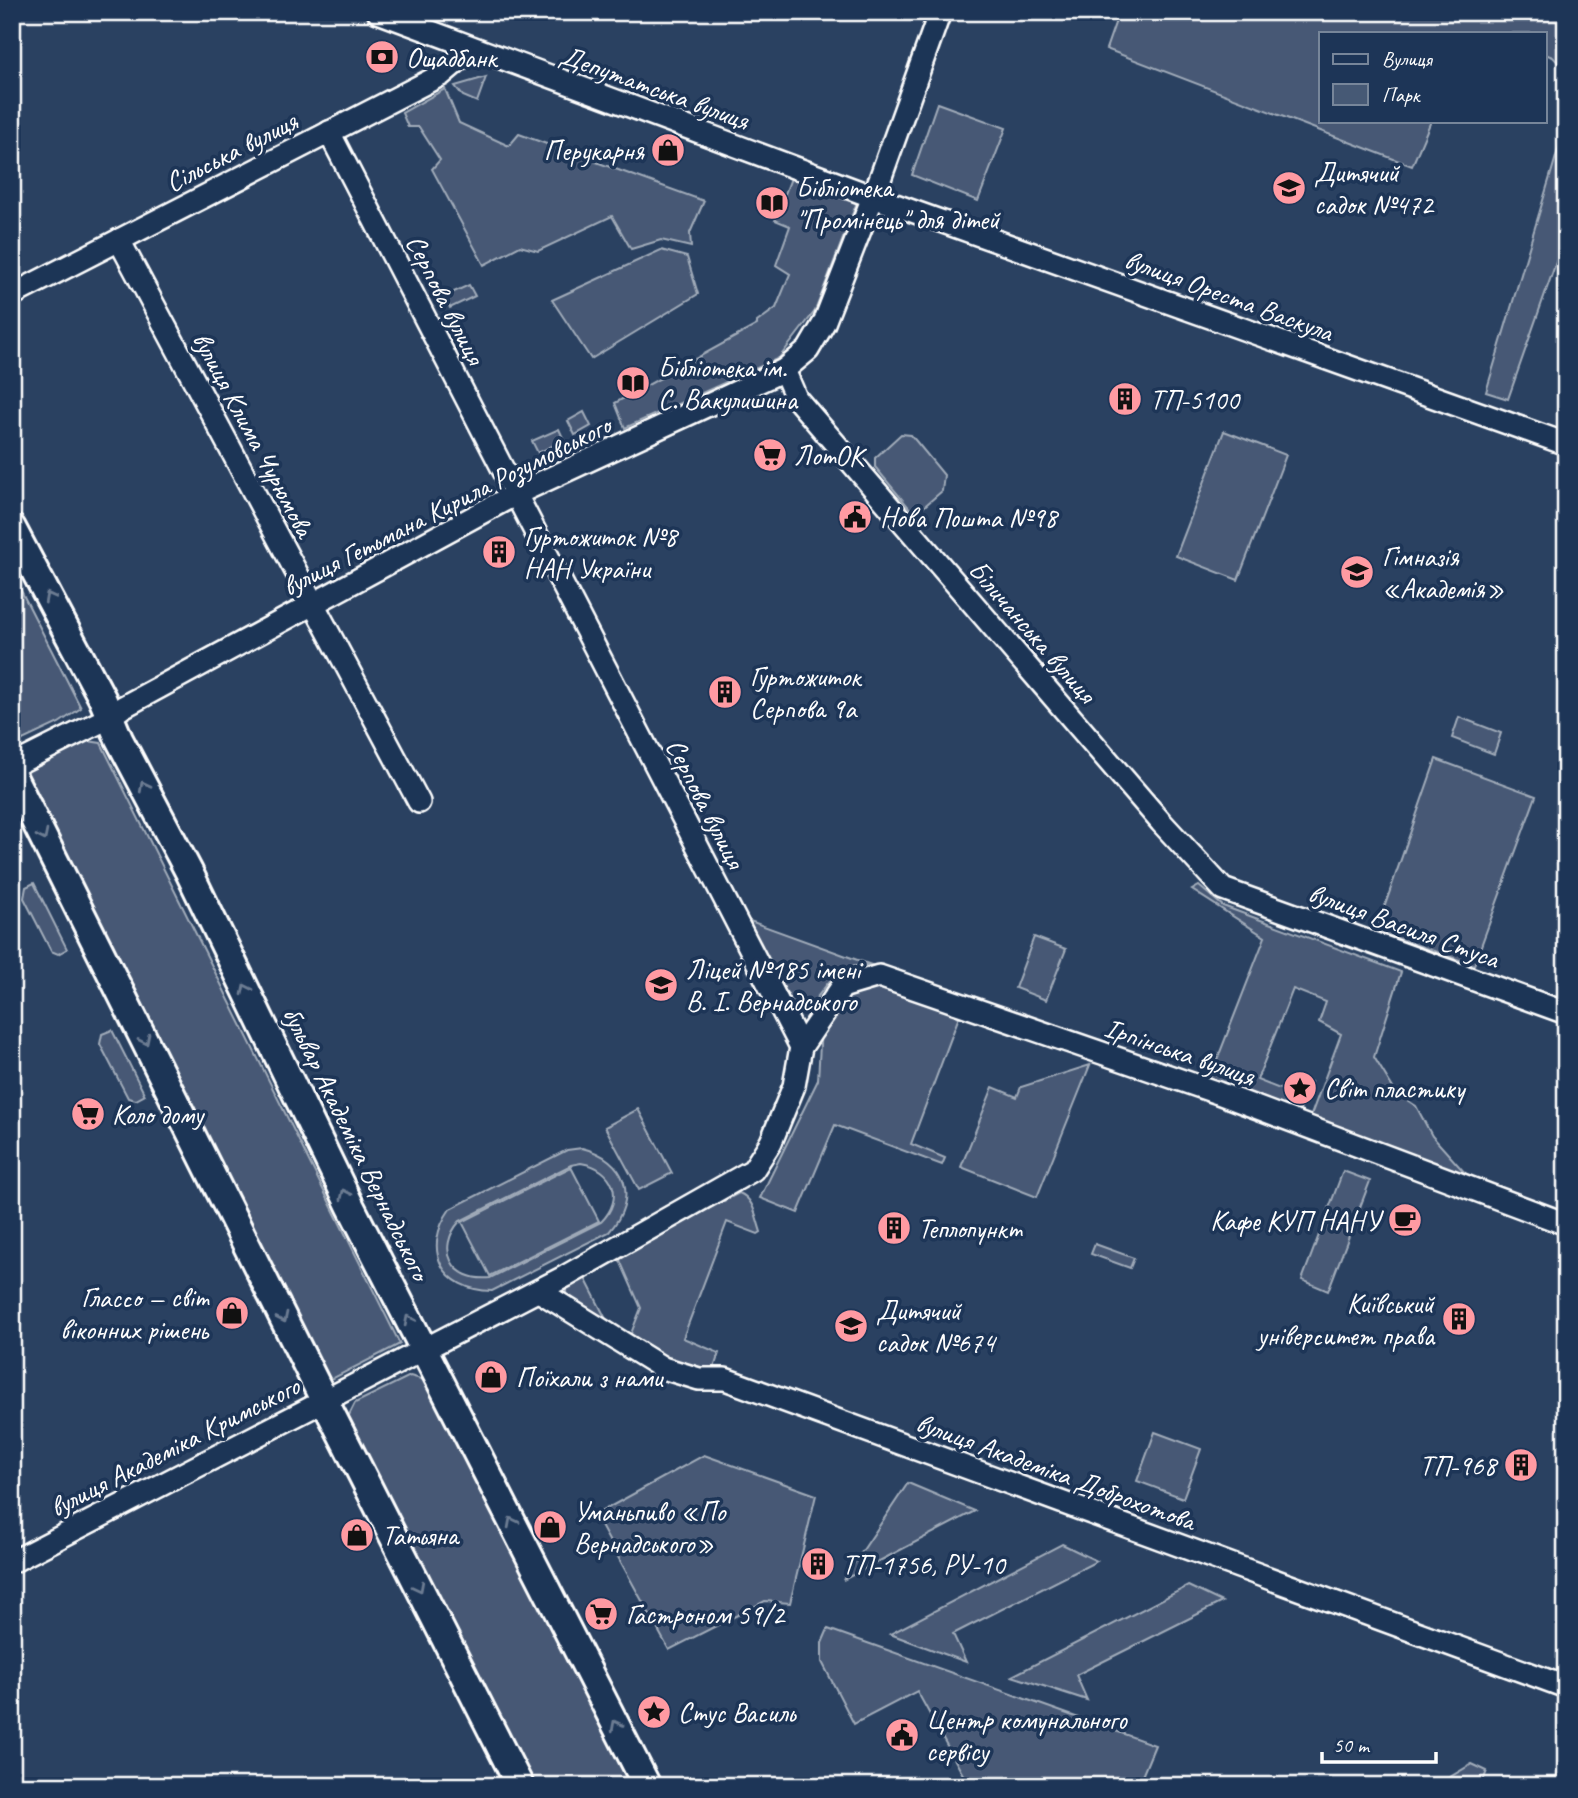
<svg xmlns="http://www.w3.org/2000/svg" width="1578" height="1798" font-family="Caveat,sans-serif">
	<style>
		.green { fill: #465975; stroke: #a2acba; stroke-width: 2; fill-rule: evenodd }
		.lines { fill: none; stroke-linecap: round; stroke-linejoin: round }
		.minor-casing { stroke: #fff; stroke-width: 26 }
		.major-casing { stroke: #fff; stroke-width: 32 }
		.minor { stroke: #1d3557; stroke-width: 21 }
		.major { stroke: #1d3557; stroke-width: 26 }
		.oneway { stroke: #6c7c92 }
		.labels { text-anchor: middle; stroke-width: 7; stroke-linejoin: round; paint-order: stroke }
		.poi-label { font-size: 28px; fill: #fff; stroke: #1d3557; text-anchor: start }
		.street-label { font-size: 28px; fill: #fff; stroke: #1d3557 }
	</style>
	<rect width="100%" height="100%" fill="#2a4161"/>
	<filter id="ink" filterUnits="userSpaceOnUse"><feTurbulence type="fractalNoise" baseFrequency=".0143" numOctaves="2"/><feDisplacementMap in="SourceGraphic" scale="14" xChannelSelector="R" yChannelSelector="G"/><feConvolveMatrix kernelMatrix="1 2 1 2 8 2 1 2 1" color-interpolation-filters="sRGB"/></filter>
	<g filter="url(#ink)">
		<g class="green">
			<path d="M1119,12H1566V71L1553,57L1545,54V33H1321V121H1431L1412,166L1106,49Z"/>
			<path d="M486,77L477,102L463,96L455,86Z"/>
			<path d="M445,89L459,123L509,146L519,134L704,201L690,233L691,247L661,240L631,249L612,216L538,251L520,246L484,265L432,169L440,160L419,127H408L402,113Z"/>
			<path d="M937,103L1006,128L978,201L912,175Z"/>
			<path d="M1566,123V234L1508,399L1486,392Z"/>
			<path d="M791,178L857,202L815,311L779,358L625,428L615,403L757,325V322L776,308L790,274L776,265L790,226L775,220Z"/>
			<path d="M661,250L687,257L698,294L591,359L552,300Z"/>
			<path d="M469,285L475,296L450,308L445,296Z"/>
			<path d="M584,412L591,426L575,435L568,421Z"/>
			<path d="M559,429L564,440L538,453L532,441Z"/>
			<path d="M1224,431L1286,455L1238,580L1176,556Z"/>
			<path d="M901,434L911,435L944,475L942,491L920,510H911L875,467V458Z"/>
			<path d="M12,573L81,708L59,723L12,745Z"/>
			<path d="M1459,717L1501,733L1494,754L1452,738Z"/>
			<path d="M81,740L101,743L400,1344L324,1383L24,782L27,768Z"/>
			<path d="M1436,759L1536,796L1474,965L1376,931Z"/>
			<path d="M34,883L67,949L58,954L51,951L24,898L26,887Z"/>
			<path d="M1199,886L1223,906L1401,972L1374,1057L1396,1093L1416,1106L1432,1136L1483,1193L1310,1118L1341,1034L1319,1022L1326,1002L1293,989L1257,1080L1290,1093L1297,1076L1311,1082L1299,1113L1210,1078L1265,937L1192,890Z"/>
			<path d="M739,917L874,966C820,959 828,1009 793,1010Z"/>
			<path d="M1034,937L1066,949L1046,1000L1015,988Z"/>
			<path d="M878,981L960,1014L911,1144L945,1158L942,1165L835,1125L798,1213L760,1198L818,1080L821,1026L840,996Z"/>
			<path d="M112,1030L145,1095L136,1100L128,1098L100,1044L102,1034Z"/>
			<path d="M1090,1065L1037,1197L961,1167L993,1087L1017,1097L1021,1087Z"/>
			<path d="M638,1109L672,1173L639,1190L605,1127Z"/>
			<path d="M582,1148C627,1159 639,1198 609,1232L492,1291C442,1290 421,1250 450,1209L567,1150ZM581,1163C614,1168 625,1198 601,1222L490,1278C452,1282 435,1249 460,1221L571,1165Z"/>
			<path d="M571,1167L599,1221L490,1276L462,1222Z"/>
			<path d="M1343,1171L1370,1181L1328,1291L1302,1280Z"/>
			<path d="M739,1193C754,1198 756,1218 761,1232L758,1234L727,1222L683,1338L719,1353L712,1374L671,1363L630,1336L641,1308L618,1256Z"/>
			<path d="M1095,1244L1134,1258L1130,1268L1091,1254Z"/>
			<path d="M583,1274L608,1323L566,1294V1283Z"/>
			<path d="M410,1376L432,1382L634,1786H529L344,1425L355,1403Z"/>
			<path d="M1155,1432L1201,1449L1183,1498L1137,1481Z"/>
			<path d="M704,1455L816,1495L790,1603L765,1601L669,1650L595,1515Z"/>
			<path d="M908,1483L975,1511L843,1580Z"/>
			<path d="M1062,1544L1097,1561L953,1634L966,1662L890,1634Z"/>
			<path d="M1188,1586L1222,1602L1076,1675L1087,1700L1012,1676Z"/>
			<path d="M828,1629L1155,1745L1138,1786H962L967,1782L917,1691L854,1724L822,1662V1643Z"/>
			<path d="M1472,1764L1487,1771L1481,1786H1435Z"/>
		</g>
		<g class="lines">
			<g class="minor-casing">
				<g id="minor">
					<path d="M378,12L887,202L1566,444"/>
					<path d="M119,240L419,802"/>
					<path d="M12,295L441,75L461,58L466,46"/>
					<path d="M784,370L796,398L1161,822L1223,889L1566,1013"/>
					<path d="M12,766L110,717L123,707L516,494L784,370L808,350L824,323L880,179L940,12"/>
					<path d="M801,1047L842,987L879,976L1218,1093L1566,1224"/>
					<path d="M539,1291L663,1368L699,1379H725L1566,1687"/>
					<path d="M12,1562L566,1276L753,1170L771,1142L794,1086L801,1047L329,132"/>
				</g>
			</g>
			<g class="major-casing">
				<g id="major">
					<path d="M12,528L102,698L119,739L189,872L351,1207L647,1786"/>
					<path d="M12,775L324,1400L520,1786"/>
				</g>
			</g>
			<use href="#minor" class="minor"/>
			<use href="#major" class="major"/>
		</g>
		<defs><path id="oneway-chevron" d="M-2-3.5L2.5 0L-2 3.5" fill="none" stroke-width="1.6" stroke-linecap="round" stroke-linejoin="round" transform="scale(1.75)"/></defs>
		<g class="oneway">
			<use href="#oneway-chevron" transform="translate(49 597) rotate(-118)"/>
			<use href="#oneway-chevron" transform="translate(144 786) rotate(-118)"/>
			<use href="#oneway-chevron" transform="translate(43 836) rotate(64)"/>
			<use href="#oneway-chevron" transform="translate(246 989) rotate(-116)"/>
			<use href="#oneway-chevron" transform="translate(145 1040) rotate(64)"/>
			<use href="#oneway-chevron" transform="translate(345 1194) rotate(-115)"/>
			<use href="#oneway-chevron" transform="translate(283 1318) rotate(64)"/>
			<use href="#oneway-chevron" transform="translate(409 1320) rotate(-117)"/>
			<use href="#oneway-chevron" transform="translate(512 1522) rotate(-117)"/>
			<use href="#oneway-chevron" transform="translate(419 1587) rotate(63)"/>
			<use href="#oneway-chevron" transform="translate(616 1725) rotate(-117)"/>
		</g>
	</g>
	<defs>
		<g id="bank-disc" transform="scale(1.75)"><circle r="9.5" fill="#ff9aa2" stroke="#1d3557"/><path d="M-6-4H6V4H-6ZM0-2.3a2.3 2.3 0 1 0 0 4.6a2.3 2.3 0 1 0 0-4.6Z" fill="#111"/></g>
		<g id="shop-disc" transform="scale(1.75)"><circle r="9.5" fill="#ff9aa2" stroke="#1d3557"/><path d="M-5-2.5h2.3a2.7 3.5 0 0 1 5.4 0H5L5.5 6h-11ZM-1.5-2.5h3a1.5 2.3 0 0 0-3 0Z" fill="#111"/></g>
		<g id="school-disc" transform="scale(1.75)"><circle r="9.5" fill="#ff9aa2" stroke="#1d3557"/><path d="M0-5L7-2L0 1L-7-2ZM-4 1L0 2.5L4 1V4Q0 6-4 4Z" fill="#111"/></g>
		<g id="library-disc" transform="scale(1.75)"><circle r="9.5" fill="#ff9aa2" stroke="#1d3557"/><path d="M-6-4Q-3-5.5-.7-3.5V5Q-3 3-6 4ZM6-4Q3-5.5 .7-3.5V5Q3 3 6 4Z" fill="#111"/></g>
		<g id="building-disc" transform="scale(1.75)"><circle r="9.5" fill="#ff9aa2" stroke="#1d3557"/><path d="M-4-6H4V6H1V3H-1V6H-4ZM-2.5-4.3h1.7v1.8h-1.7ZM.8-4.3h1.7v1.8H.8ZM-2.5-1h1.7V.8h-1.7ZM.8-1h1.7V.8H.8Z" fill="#111"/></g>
		<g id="supermarket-disc" transform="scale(1.75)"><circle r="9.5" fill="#ff9aa2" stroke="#1d3557"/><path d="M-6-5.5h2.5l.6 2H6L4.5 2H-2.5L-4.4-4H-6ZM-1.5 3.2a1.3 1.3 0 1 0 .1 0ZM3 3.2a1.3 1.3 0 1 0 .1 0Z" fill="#111"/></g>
		<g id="civic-disc" transform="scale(1.75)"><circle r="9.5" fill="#ff9aa2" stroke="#1d3557"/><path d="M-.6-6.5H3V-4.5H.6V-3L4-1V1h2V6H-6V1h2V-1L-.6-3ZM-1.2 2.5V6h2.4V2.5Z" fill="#111"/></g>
		<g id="sight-disc" transform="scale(1.75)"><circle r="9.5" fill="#ff9aa2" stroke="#1d3557"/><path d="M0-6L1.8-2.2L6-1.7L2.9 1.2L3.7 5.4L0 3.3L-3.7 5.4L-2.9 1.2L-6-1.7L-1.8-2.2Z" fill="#111"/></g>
		<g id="cafe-disc" transform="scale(1.75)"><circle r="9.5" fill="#ff9aa2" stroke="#1d3557"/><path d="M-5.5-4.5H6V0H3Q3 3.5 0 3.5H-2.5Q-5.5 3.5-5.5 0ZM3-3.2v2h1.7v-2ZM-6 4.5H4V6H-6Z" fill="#111"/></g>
	</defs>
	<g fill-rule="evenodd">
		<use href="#bank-disc" x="382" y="57"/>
		<use href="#shop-disc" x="668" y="150"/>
		<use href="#school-disc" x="1289" y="188"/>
		<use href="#library-disc" x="772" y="203"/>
		<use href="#library-disc" x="633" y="383"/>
		<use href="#building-disc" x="1125" y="399"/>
		<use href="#supermarket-disc" x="770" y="455"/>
		<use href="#civic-disc" x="855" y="517"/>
		<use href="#building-disc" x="499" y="552"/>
		<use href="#school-disc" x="1357" y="572"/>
		<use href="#building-disc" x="725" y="692"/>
		<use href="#school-disc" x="661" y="985"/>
		<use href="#sight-disc" x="1300" y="1088"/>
		<use href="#supermarket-disc" x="88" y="1114"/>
		<use href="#cafe-disc" x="1405" y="1220"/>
		<use href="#building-disc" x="894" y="1228"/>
		<use href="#shop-disc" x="232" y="1313"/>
		<use href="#building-disc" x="1459" y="1319"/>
		<use href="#school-disc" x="851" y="1326"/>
		<use href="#shop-disc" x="491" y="1377"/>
		<use href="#building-disc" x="1521" y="1465"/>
		<use href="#shop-disc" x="550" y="1527"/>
		<use href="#shop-disc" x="357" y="1535"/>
		<use href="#building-disc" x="818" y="1564"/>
		<use href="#supermarket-disc" x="601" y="1614"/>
		<use href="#sight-disc" x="654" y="1712"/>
		<use href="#civic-disc" x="902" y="1735"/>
	</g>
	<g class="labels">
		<g class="poi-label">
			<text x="406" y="67">Ощадбанк</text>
			<text x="644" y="160" text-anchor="end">Перукарня</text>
			<text x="1314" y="182">Дитячий<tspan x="1314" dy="32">садок №472</tspan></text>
			<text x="796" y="197">Бібліотека<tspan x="796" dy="32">"Промінець" для дітей</tspan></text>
			<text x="658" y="377">Бібліотека ім.<tspan x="658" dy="32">С. Вакулишина</tspan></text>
			<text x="1150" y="409">ТП-5100</text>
			<text x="794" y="465">ЛотОК</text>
			<text x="880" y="527">Нова Пошта №98</text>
			<text x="524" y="546">Гуртожиток №8<tspan x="524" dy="32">НАН України</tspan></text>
			<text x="1382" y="566">Гімназія<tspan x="1382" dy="32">«Академія»</tspan></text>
			<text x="750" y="686">Гуртожиток<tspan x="750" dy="32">Серпова 9а</tspan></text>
			<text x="686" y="979">Ліцей №185 імені<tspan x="686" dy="32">В. І. Вернадського</tspan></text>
			<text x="1324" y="1098">Світ пластику</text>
			<text x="112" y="1124">Коло дому</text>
			<text x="1380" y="1230" text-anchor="end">Кафе КУП НАНУ</text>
			<text x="918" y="1238">Теплопункт</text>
			<text x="208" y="1307" text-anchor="end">Глассо — світ<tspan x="208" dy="32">віконних рішень</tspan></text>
			<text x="1434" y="1313" text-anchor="end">Київський<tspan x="1434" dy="32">університет права</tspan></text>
			<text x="876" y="1320">Дитячий<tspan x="876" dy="32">садок №674</tspan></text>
			<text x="516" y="1387">Поїхали з нами</text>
			<text x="1496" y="1475" text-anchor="end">ТП-968</text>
			<text x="574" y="1521">Уманьпиво «По<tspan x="574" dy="32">Вернадського»</tspan></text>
			<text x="382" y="1545">Татьяна</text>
			<text x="842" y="1574">ТП-1756, РУ-10</text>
			<text x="626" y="1624">Гастроном 59/2</text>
			<text x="678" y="1722">Стус Василь</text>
			<text x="926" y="1729">Центр комунального<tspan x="926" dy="32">сервісу</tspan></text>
		</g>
		<g class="street-label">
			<text transform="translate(655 87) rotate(20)" y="10">Депутатська вулиця</text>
			<text transform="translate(231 151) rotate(-27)" y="10">Сільська вулиця</text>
			<text transform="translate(1229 295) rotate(20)" y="10">вулиця Ореста Васкула</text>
			<text transform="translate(446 299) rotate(63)" y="10">Серпова вулиця</text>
			<text transform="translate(254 434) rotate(62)" y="10">вулиця Клима Чурюмова</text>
			<text transform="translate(446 505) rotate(-27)" y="10">вулиця Гетьмана Кирила Розумовського</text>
			<text transform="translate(1033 631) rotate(49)" y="10">Біличанська вулиця</text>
			<text transform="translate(706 803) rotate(63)" y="10">Серпова вулиця</text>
			<text transform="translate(1404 925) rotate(20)" y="10">вулиця Василя Стуса</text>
			<text transform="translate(1180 1051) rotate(19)" y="10">Ірпінська вулиця</text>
			<text transform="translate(357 1143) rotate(64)" y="10">бульвар Академіка Вернадського</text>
			<text transform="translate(174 1446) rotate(-27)" y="10">вулиця Академіка Кримського</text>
			<text transform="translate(1056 1471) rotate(20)" y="10">вулиця Академіка Доброхотова</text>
		</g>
	</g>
	<rect width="1578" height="1798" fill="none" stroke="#1d3557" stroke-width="42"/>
	<rect x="21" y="21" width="1536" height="1756" fill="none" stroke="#fff" stroke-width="2.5" filter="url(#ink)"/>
	<rect x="1319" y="32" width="228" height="91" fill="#1d3557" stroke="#77869a" stroke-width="2"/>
	<rect x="1333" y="54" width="35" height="10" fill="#1d3557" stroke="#77869a" stroke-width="2"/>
	<text x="1382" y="66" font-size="21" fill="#ffffff">Вулиця</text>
	<rect x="1333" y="84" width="35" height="21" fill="#465975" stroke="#77869a" stroke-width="2"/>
	<text x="1382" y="102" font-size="21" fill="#ffffff">Парк</text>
	<path d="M1322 1752v10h114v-10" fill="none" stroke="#ffffff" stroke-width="3.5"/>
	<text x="1333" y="1752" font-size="21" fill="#ffffff" stroke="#1d3557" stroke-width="5" paint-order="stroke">50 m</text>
</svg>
